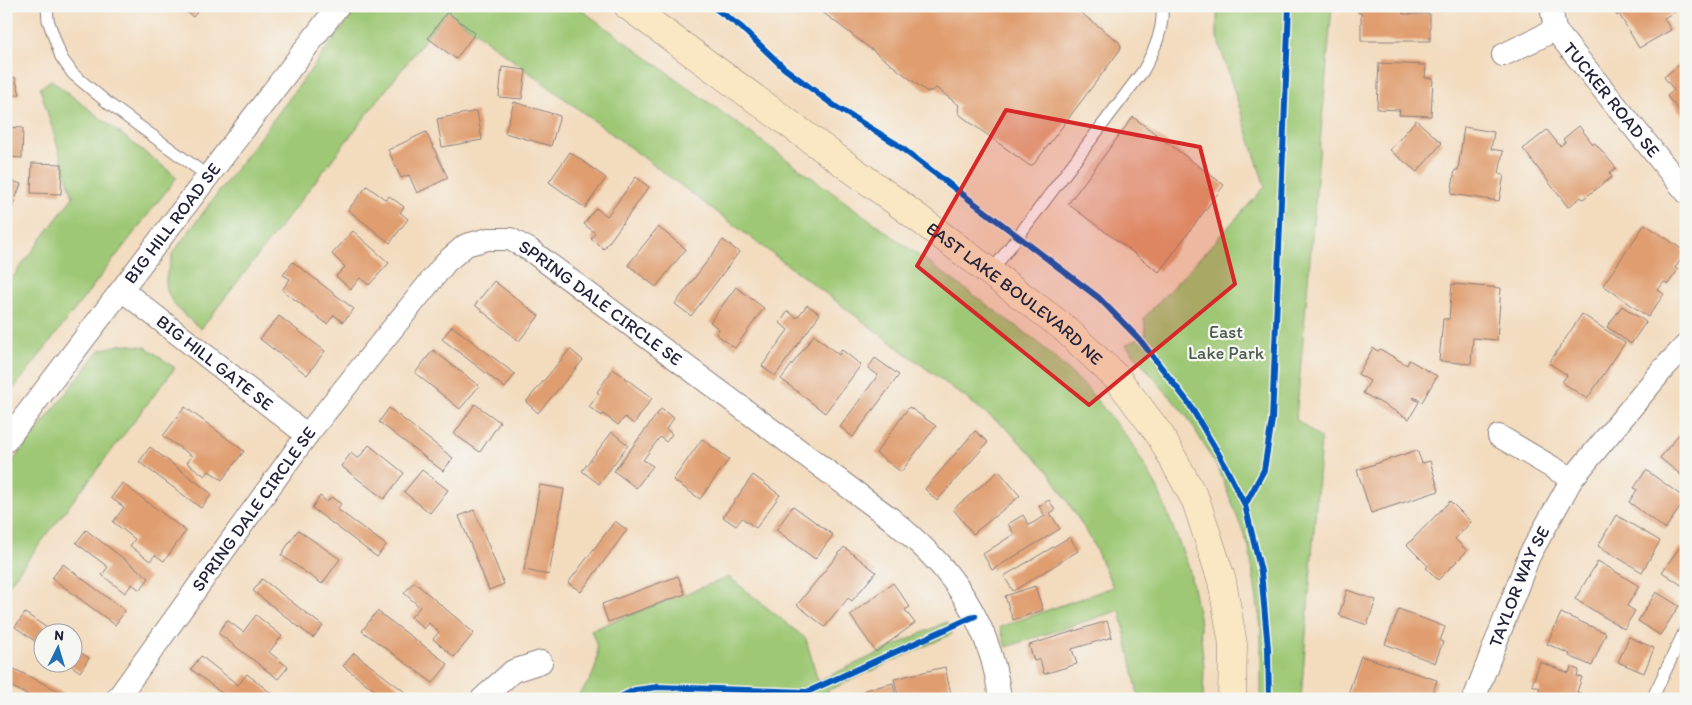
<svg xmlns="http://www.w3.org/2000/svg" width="1692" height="705" font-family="Itim,sans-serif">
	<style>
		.green { fill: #9ec874; stroke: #607558 }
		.building { fill: #e09e6f }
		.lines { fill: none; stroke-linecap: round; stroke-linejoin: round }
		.service-casing { stroke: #8a7e7c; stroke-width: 13 }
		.minor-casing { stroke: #8a7e7c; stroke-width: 24 }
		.secondary-casing { stroke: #8a7e7c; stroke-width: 29 }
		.service { stroke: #fff; stroke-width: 11 }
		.minor { stroke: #fff; stroke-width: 22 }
		.secondary { stroke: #fae7c3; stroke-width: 28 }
		.cycleway-casing { stroke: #f6f6f2; stroke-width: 9 }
		.cycleway { stroke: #0057b8; stroke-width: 6 }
		.marked { fill: #d62828; fill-opacity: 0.2; stroke: #d62828; stroke-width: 4; stroke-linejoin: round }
		.labels { text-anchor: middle; stroke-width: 4.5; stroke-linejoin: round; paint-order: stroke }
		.street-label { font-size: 18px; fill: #22223b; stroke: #f6f6f2 }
		.park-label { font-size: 18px; fill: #4d5c4f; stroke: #f6f6f2 }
	</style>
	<rect width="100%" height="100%" fill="#f6f6f2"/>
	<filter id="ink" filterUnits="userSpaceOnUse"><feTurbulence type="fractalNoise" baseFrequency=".02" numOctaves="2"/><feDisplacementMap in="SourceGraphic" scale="10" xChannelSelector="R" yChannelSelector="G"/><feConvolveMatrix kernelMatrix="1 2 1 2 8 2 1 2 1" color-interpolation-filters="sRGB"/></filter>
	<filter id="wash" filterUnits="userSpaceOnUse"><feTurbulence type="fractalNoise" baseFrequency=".0096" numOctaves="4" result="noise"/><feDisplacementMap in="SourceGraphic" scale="20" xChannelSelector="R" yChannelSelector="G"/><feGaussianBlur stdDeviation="1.12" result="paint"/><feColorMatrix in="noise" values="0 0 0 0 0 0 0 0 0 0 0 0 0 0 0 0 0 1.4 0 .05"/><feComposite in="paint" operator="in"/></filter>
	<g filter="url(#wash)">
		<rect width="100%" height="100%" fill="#f3dbbe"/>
		<g class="green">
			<path d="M359,6H576L1035,340L1086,387L1130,441L1157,487L1189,568L1199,617L1204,668L1203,699H1139L1120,610L1006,647L1000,627L1113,587L1091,539L1049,472L1006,428L447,11L201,329C183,314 161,299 167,273C169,266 172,261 172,254Z"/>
			<path d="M1217,6H1332L1296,419L1321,439L1301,699H1261V627L1249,547L1219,470L1188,418L1126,345L1146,334L1144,318L1265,187L1217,37Z"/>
			<path d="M51,80L177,177L6,399V286L73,197L40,88Z"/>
			<path d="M123,344L146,347L175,368L6,588V470L100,350Z"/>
			<path d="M729,577L806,639L818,681L946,622L952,634L827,691L832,699H574C588,686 599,669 597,650C597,644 593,636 591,630Z"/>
		</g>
		<g id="blocks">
			<g class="building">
				<path d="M179,6H202L193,17Z"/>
				<path d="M819,6H1072L1119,42L1121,46L1120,50L1034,164L1030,166L960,115L958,110L959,105L936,88L931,91H926L821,11Z"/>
				<path d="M1358,6H1403V14H1430V41H1361V13H1358Z"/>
				<path d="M1612,6H1685L1664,18L1671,30L1639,48L1619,14L1617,16Z"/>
				<path d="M447,12L475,33L456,59L428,38Z"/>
				<path d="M1686,59V119L1667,96L1674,90L1664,77Z"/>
				<path d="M1379,63L1426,65L1425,78H1433L1431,116L1399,115L1400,110L1377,109Z"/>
				<path d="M502,67L526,70L522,99L499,97Z"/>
				<path d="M15,77L20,94L6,98V80Z"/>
				<path d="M514,102L560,116L551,146L505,133Z"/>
				<path d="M477,111L482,140L442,147L437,119Z"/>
				<path d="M1133,117L1224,185L1159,272L1068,204Z"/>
				<path d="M1416,120L1442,143L1417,172L1390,150Z"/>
				<path d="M1579,126L1593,144L1595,143L1616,168L1609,173L1612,177L1583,199L1581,197L1568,207L1523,149L1547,130L1560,146L1565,142L1563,139Z"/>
				<path d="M6,127L23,128L22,158L6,157Z"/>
				<path d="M1464,127L1494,132L1491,149L1503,151L1499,174L1504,175L1499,201L1451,194L1455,170H1458Z"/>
				<path d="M426,132L448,178L417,193L409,175L401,178L388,150Z"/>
				<path d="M570,152L606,178L585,208L549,182Z"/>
				<path d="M32,163L62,164L61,194L31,193Z"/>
				<path d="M636,177L649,187L604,249L591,239L595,233L584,224L596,208L607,216Z"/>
				<path d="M6,179L21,184L9,216L6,215Z"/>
				<path d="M367,186L386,200L389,196L404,207L400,212L408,219L390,243L348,210Z"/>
				<path d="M1645,224L1686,252L1675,268L1678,270L1668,284L1664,282L1658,290L1664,294L1648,317L1603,285Z"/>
				<path d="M658,227L686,249L656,287L628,265Z"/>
				<path d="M353,231L389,263L369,285L360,278L351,289L336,276L345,267L332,254Z"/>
				<path d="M723,240L739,252L691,316L675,304Z"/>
				<path d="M293,262L354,309L343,322L334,315L327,324L282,290L290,279L283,275Z"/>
				<path d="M494,281L539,316L519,341L475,305Z"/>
				<path d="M1452,284L1501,288L1497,340L1473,338L1471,364L1439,361L1443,319H1449Z"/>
				<path d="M736,287L764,308L735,348L716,334L719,329L710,322Z"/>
				<path d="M807,305L820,314L775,376L762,366L788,330L780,323L788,311L797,318Z"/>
				<path d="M1622,306L1646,322L1631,344L1607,327Z"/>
				<path d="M1582,314L1625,343L1587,399L1562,382L1567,375L1549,363Z"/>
				<path d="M279,316L325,351L307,375L260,339Z"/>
				<path d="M452,326L515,374L505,388L442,339Z"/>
				<path d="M814,335L839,355L842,350L861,365L825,413L781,379Z"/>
				<path d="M1373,348L1378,351L1380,349L1407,365L1409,360L1437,376L1422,402L1414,397L1413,398L1419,402L1409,419L1363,393L1370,381L1358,374Z"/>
				<path d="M570,349L583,360L538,413L526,402Z"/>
				<path d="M433,350L479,386L460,409L415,373Z"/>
				<path d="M875,358L899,375L853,437L840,427L878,375L868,368Z"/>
				<path d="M613,369L652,398L634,424L625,417L618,425L603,414L602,416L589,407L599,393L597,392Z"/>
				<path d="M475,404L500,422L480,452L454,434Z"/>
				<path d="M185,407L244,451L222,480L209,471L205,476L187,463L192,456L163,436Z"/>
				<path d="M909,407L936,426L901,472L876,453Z"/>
				<path d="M389,408L453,458L443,471L379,422Z"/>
				<path d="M661,409L674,418L666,429L672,434L666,442L660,437L643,460L653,466L636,488L614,471Z"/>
				<path d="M975,431L988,442L937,501L925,489Z"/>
				<path d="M612,432L628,445L599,484L582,471Z"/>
				<path d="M1679,434L1686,439V479L1660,458Z"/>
				<path d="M702,439L729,459L700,499L673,480Z"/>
				<path d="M369,445L404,473L384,499L341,466L351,453L358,459Z"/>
				<path d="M150,447L212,494L201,508L139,462Z"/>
				<path d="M1417,450L1422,463L1430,461L1439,491L1371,513L1357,470Z"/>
				<path d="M422,470L448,490L430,513L404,492Z"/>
				<path d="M1646,470L1686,499L1665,529L1629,502L1637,490L1634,488Z"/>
				<path d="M999,471L1020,496L973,534L953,509Z"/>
				<path d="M753,475L780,495L756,528L742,518L736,526L723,517Z"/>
				<path d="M122,483L186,531L164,561L155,555L150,561L130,546L135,539L113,522L124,507L111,498Z"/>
				<path d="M540,485L564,489L549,575L524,570Z"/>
				<path d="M320,496L327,502L331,497L341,504L337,509L386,545L377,557L312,508Z"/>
				<path d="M1049,500L1055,510L1050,513L1060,529L992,570L983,554L1014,534L1008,524L1023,515L1029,525L1045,516L1039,506Z"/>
				<path d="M1450,501L1471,522L1455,539L1467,551L1438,580L1426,568L1428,566L1407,545Z"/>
				<path d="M793,506L833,535L815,559L776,530Z"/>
				<path d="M474,510L504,584L489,590L459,516Z"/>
				<path d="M1616,515L1660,541L1642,572L1598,546Z"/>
				<path d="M615,521L627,530L581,592L568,583Z"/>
				<path d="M86,530L149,578L140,590L132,584L125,593L102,575L108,567L76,543Z"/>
				<path d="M298,530L340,559L322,584L281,555Z"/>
				<path d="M1070,537L1078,551L1013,591L1004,576Z"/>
				<path d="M844,547L876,572L852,601L848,598L825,627L797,605Z"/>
				<path d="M1680,547L1686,552V588L1662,572Z"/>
				<path d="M1598,561L1639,586L1627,606L1635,611L1624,629L1575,599Z"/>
				<path d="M63,564L125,611L115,625L52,578Z"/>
				<path d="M678,576L685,594L608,622L602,604Z"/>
				<path d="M262,579L323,626L313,638L253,591Z"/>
				<path d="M414,582L474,633L454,657L433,639L439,632L429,623L424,629L411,617L420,607L404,593Z"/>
				<path d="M893,583L910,607L905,610L915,623L876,652L850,615Z"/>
				<path d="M1035,586L1043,610L1013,620L1005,596Z"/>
				<path d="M1347,590L1376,600L1367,625L1339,615Z"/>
				<path d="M1656,592L1679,606L1660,635L1638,621Z"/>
				<path d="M1399,609L1445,627L1440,641L1443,642L1435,663L1385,644Z"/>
				<path d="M377,611L448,664L433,683L362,631Z"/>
				<path d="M25,613L53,632H42V646L15,627Z"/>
				<path d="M1561,613L1606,633L1592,666L1569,656L1570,654L1547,644Z"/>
				<path d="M256,615L282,636L269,652L288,667L278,679L218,633L227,620L243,632Z"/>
				<path d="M1107,621L1112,637L1072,649L1077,664L1044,674L1040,659L1034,661L1029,645Z"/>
				<path d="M1629,637L1654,648L1644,673L1618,662Z"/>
				<path d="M72,647L89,658L80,672L66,662H72Z"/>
				<path d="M354,653L414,699H386L343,666Z"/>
				<path d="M201,656L238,685L247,674L271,693L267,699H229L191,669Z"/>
				<path d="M1361,656L1437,680L1431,699H1364L1348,694Z"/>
				<path d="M1540,662L1569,673L1571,667L1579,670L1577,676L1582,677L1577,692L1587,696L1586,699H1536L1540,688L1532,685Z"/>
				<path d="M6,665L67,695L65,699H36L6,684Z"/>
				<path d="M945,667L952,699H899L894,679Z"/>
				<path d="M893,683L897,699H867L865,690Z"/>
				<rect x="1039" y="696" width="82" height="3"/>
			</g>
		</g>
	</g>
	<g filter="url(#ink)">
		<use href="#blocks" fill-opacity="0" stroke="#8a7e7c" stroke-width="1"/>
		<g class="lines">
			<g class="service-casing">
				<g id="service">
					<path d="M47,6L48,20L61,57L73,74L109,104L209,177"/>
					<path d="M991,272L1143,71C1154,51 1164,30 1162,6"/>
					<path d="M1652,699L1686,628"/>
				</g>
			</g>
			<g class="minor-casing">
				<g id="minor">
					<path id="s1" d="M1551,6L1555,30L1686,192"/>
					<path d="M1503,55L1555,30"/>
					<path id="s2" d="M122,290L307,435"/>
					<path d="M1499,436L1572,479"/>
					<path id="s3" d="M6,441L338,6"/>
					<path id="s4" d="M117,699L307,435L446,262L466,245L488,239H510L530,250L890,518C902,528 915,539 927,551C967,590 994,643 1000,699"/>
					<path d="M482,699L513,671L541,662"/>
					<path id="s5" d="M1474,699L1529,556L1572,479L1664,368L1686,345"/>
				</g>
			</g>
			<g class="secondary-casing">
				<g id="secondary">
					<path id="s6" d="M628,6L894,200L1063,327L1117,378L1160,435L1196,501L1222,581L1233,644L1232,699"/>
				</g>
			</g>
			<use href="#service" class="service"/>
			<use href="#minor" class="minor"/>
			<use href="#secondary" class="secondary"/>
			<g class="cycleway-casing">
				<g id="cycleway">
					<path d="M712,6L741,27L784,68L836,107L895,143L1099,298L1140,340L1188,402L1221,458L1245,505L1261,572L1268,648L1269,699"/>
					<path d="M1245,505L1264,470L1272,420L1289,6"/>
					<path d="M616,699L635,690L658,687L807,692L975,616"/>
				</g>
			</g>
			<use href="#cycleway" class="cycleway"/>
		</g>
	</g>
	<path class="marked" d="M1006,110L1200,147L1235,284L1089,405L917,266Z"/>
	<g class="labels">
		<g class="street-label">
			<text dy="6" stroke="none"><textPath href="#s1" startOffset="114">TUCKER ROAD SE</textPath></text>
			<text dy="6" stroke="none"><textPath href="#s3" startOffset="274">BIG HILL ROAD SE</textPath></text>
			<text dy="6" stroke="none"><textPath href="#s6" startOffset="482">EAST LAKE BOULEVARD NE</textPath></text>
			<text dy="6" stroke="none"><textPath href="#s4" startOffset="729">SPRING DALE CIRCLE SE</textPath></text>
			<text dy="6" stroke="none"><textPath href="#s2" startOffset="118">BIG HILL GATE SE</textPath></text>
			<text dy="6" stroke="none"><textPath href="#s4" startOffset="234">SPRING DALE CIRCLE SE</textPath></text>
			<text dy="6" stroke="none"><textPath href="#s5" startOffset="121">TAYLOR WAY SE</textPath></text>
		</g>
		<g class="park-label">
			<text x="1226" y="338">East<tspan x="1226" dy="21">Lake Park</tspan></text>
		</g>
	</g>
	<rect width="1692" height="705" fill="none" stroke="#f6f6f2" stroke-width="25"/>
	<g transform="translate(58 648) rotate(5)"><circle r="24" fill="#f6f6f2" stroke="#a1a1a9"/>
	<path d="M0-4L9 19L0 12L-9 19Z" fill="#1f6fb2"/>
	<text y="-8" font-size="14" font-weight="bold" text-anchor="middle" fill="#22223b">N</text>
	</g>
</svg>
